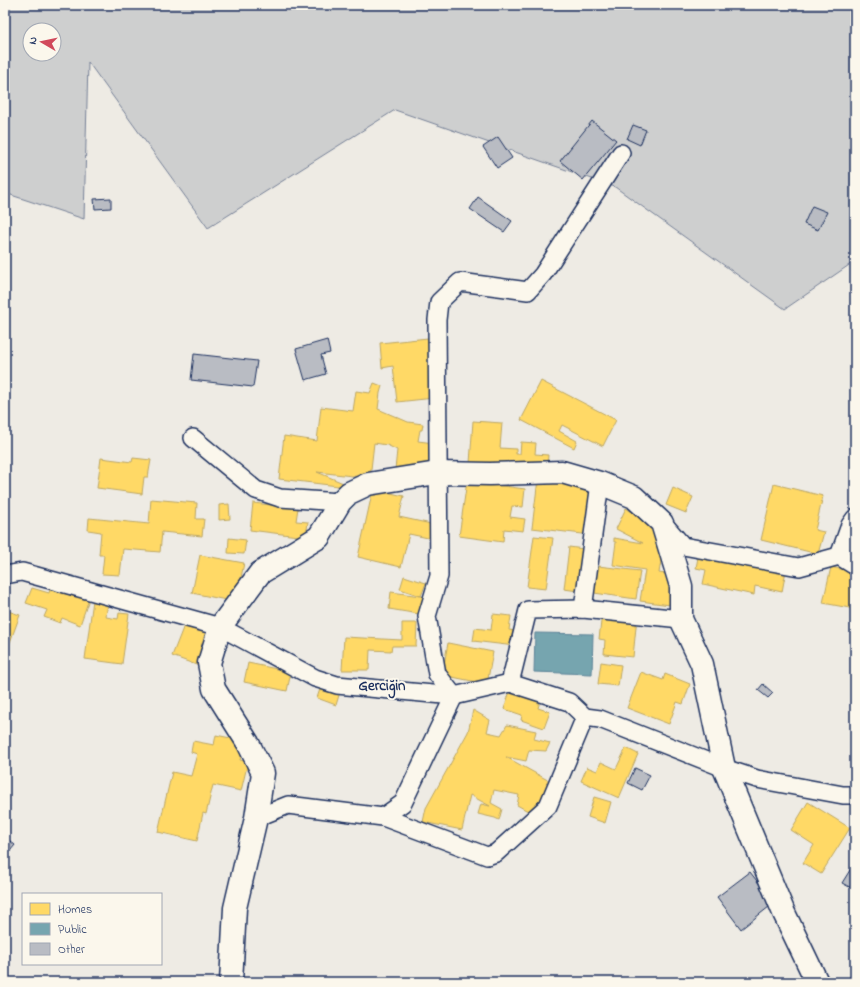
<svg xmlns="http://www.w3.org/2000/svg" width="860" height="987" font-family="'Indie Flower',sans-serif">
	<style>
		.green { fill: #cecfcf; stroke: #747f96; fill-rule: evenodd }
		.homes { fill: #ffd966; stroke: #bba664 }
		.public { fill: #76a5af; stroke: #5b8297 }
		.building { fill: #b9bcc3; stroke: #1b2f5e }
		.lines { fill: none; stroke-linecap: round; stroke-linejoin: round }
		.street-casing { stroke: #1b2f5e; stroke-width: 20 }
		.secondary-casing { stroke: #1b2f5e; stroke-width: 25 }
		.street { stroke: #fbf7ec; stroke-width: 17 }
		.secondary { stroke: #fbf7ec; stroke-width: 22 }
		.labels { text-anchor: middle; stroke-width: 4; stroke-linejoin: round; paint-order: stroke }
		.quarter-label { font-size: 15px; font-weight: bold; fill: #1b2f5e; stroke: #fbf7ec }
	</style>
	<rect width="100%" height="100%" fill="#eeebe4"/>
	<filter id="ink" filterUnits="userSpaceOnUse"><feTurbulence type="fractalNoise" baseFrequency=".025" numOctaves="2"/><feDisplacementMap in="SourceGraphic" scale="8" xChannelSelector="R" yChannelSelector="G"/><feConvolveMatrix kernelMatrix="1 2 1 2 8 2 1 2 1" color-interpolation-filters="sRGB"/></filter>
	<g filter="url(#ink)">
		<path class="green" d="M5,5H855V261L785,309L615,187L395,110L208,228L88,62L84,219L5,193ZM30,30H54V54H30Z"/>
		<g class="homes">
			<path d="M428,338L434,398L397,402L393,366L382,368L380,343Z"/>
			<path d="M541,381L616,420L603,446L562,425L559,431L577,441L574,448L521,420Z"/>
			<path d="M374,383L382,386L380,393L378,409L408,422L423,424L422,430H420L418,441L434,443L432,469L395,470L397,450L387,445L374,443L370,478L317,472L355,488L279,479L284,436L317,441L321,407L353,411L356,391L370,393Z"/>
			<path d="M473,421L502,423L500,448L516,449V454H520L521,442L536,443L535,454L548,455L547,469L470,463Z"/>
			<path d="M101,458L132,462L133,458L151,460L148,477H144L142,494L97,488Z"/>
			<path d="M538,479L594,486L591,535L532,528Z"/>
			<path d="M467,481L525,489L523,507L512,506L510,517L525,519L523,531L504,529L503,542L459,536Z"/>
			<path d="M774,484L823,496L815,530L824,532L818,554L761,540Z"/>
			<path d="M673,488L693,497L686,513L666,505Z"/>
			<path d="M373,489L404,496L399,517L436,525L433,539L409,534L401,567L358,557Z"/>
			<path d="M151,499L197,503L196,519H204L202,536L162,532L160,552L123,549L120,575L102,574L104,555H99L101,532L88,530L89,518L149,524Z"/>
			<path d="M253,503L298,508L296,521L308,522L306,537L250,530Z"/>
			<path d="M229,504L230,519L219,520V505Z"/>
			<path d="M626,508L661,532L663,548L659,573L674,575L670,605L640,601L645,570L613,565L616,542H614V538L643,543L616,529Z"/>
			<path d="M534,536L553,538L546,589L527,587Z"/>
			<path d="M229,538L246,540L244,554L228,553Z"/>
			<path d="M569,547L591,550L585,592L564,589Z"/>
			<path d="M699,552L786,570L782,592L755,586L754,595L703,584L706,570L696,568Z"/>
			<path d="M200,555L244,563L236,602L192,593Z"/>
			<path d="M598,566L640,571L636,599L594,593Z"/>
			<path d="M831,567L855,572V609L823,603Z"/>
			<path d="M404,576L426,583L421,596L400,589Z"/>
			<path d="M52,582L90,596L80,625L62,618L60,623L44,617L47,610L26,603L32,588L49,593Z"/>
			<path d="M391,592L428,597L425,615L389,609Z"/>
			<path d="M93,600L108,602L106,617L118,619L119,613L129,614L122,664L85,659Z"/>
			<path d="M5,610L20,615L9,645L5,644Z"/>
			<path d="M602,613L637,617L633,657L604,654L605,640L599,639Z"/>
			<path d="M493,614L511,616L509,630L517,631L515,646L473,641L475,628L491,630Z"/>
			<path d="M185,623L215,634L202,667L172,656Z"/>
			<path d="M402,623H417L416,646H392L391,651L370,650L369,670H342L344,637L402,640Z"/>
			<path d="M448,643L493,652L487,684L442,675Z"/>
			<path d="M601,662L621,665L618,686L598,684Z"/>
			<path d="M248,663L291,672L287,691L244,682Z"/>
			<path d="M641,672L663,680L665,674L690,684L683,704L677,702L669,724L627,708Z"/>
			<path d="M321,686L340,692L336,705L317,698Z"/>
			<path d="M511,688L541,698L538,708L550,712L544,728L521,720L522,715L504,709Z"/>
			<path d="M473,710L490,720L487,732L501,735L507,725L536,731L534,739L550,743L546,751L529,750L526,761L506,757L553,783L536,813L526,810L517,805L519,795L494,790L491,803L502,809L499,820L495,818L478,814L481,804L490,806L470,795L462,830L423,822L426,808L468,732Z"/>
			<path d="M216,735L245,741L240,760L248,762L241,791L213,785L206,814L203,813L197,841L158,832L172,772L191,776L197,754L191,752L193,741L214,745Z"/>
			<path d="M626,748L638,754L619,798L581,781L587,767L597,771L601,762L616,769Z"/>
			<path d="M594,797L611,802L605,823L588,817Z"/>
			<path d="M808,802L850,828L821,874L803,863L814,845L791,830Z"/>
		</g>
		<path class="public" d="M535,633L593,634L592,674L534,672Z"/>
		<g class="building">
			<path d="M592,121L616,140L583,180L560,161Z"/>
			<path d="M633,125L646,130L640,145L627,139Z"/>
			<path d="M498,137L512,158L497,168L483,147Z"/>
			<path d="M478,197L512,221L504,232L470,209Z"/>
			<path d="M111,198V208L95,209L94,199Z"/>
			<path d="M812,206L827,212L818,230L804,224Z"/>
			<path d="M327,340L330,353L321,355L326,374L305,380L296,349Z"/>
			<path d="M194,354L257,361L253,387L191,380Z"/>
			<path d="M763,684L773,693L768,698L758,690Z"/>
			<path d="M635,768L650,775L642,790L628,783Z"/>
			<path d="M5,837L15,845L5,857Z"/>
			<path d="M855,862V890L842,883Z"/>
			<path d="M750,872L774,903L741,929L717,897Z"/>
		</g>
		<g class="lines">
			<g class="street-casing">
				<g id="street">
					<path d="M193,438L256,490L280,498L340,502"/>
					<path d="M664,524L683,546L799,567L839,556L855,566"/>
					<path d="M839,556L850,525L855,518"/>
					<path d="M5,575L22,572L220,627L315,678L337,685L454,696L510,683L569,702L585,717L600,719L724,768L757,779L843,795H855"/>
					<path d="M583,609L600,483"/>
					<path d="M510,683L528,610L583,609L681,619"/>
					<path d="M383,817L487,856L496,853L548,806L585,717"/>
					<path d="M256,818L288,805L383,817L403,803L454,696L437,674L427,616L439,576L437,320L439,302L460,282L528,291L543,274L621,153"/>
				</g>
			</g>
			<g class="secondary-casing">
				<path id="secondary" d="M231,982L235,908L256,818L263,773L248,743L214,689L209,663L220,627L260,573L319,537L340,502L349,493L368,484L437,473L490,474L562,472L600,483L634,497L662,523L681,586V619L702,664L724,768L784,913L817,982"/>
			</g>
			<use href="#street" class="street"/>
			<use href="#secondary" class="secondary"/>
		</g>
	</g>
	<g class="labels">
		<g class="quarter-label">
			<text x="382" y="690">Gerciğin</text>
		</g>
	</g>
	<rect width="860" height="987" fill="none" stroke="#fbf7ec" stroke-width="20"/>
	<rect x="10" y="10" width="840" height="967" fill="none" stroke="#1b2f5e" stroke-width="1.5" filter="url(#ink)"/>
	<rect x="22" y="893" width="140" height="72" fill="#fbf7ec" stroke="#a1a7b3"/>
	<rect x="30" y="903" width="20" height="12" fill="#ffd966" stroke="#a1a7b3"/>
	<text x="58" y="913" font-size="12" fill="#1b2f5e">Homes</text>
	<rect x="30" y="923" width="20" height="12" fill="#76a5af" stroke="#a1a7b3"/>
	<text x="58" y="933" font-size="12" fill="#1b2f5e">Public</text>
	<rect x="30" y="943" width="20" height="12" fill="#b9bcc3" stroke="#a1a7b3"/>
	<text x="58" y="953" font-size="12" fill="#1b2f5e">Other</text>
	<g transform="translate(42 42) rotate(279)"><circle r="19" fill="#fbf7ec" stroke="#a1a7b3"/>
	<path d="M0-3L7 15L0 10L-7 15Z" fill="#d1495b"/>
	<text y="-6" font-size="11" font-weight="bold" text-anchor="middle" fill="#1b2f5e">N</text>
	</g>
</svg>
